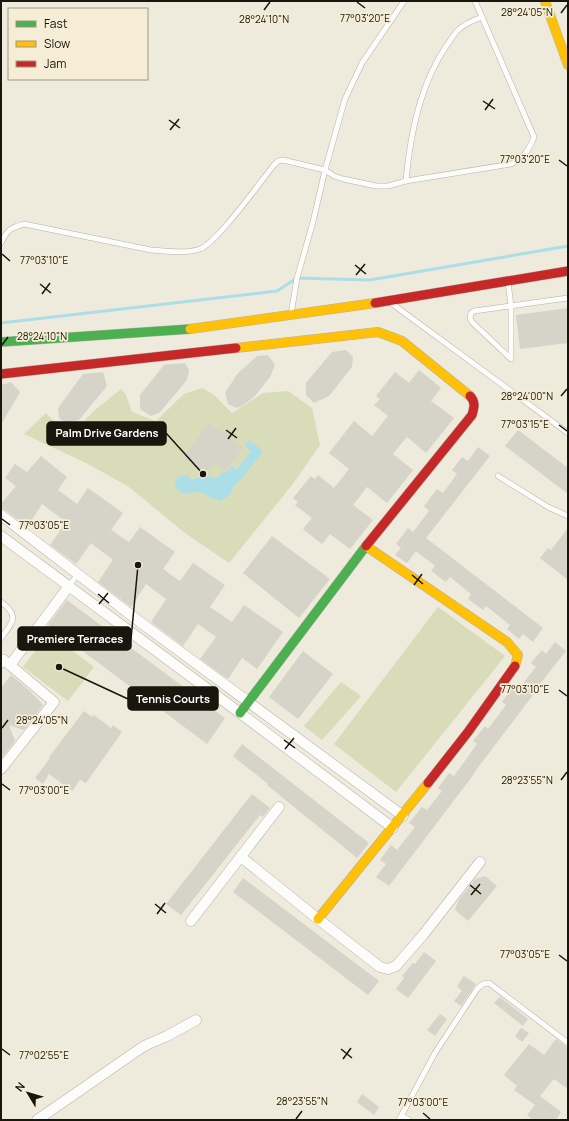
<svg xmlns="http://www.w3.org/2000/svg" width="569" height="1121" font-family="Manrope,sans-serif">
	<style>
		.green { fill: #d8dcb8 }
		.water { fill: #acdee8 }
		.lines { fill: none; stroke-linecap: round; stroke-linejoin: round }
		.stream { stroke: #acdee8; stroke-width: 3 }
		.building { fill: #d6d3c8 }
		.lane-casing { stroke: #b5b2a7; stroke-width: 6 }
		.street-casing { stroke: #b5b2a7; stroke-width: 11 }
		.fast-casing { stroke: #b5b2a7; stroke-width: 10 }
		.slow-casing { stroke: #b5b2a7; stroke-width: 10 }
		.jam-casing { stroke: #b5b2a7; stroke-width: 10 }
		.lane { stroke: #fcfcfa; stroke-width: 5 }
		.street { stroke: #fcfcfa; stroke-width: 10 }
		.fast { stroke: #4caf50; stroke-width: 9 }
		.slow { stroke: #ffc107; stroke-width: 9 }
		.jam { stroke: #c62828; stroke-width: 9 }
		.ticks { fill: none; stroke: #19160d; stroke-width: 1.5 }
		.ticks-label { font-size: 10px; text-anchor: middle; fill: #19160d; stroke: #f5edd5; stroke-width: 3.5; stroke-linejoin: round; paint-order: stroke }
		.leader { fill: none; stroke: #19160d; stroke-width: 1.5 }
		.callout-dot { fill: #19160d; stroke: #f5edd5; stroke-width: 1.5 }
		.callout { fill: #19160d; stroke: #19160d; stroke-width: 1.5 }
		.callout-label { font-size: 11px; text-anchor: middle; font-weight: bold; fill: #fff }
	</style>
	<rect width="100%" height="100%" fill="#eeeadc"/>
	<g class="green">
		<path d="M202,388L214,395L232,413L263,393L288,391L312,408L320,445L292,485L229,563L185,533L129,487L86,463L24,434L46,413L56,423L78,427L95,410L121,389L126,395L132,412L156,421L184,394Z"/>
		<path d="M438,607L505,656L396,792L334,744Z"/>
		<path d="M49,633L94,667L68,701L23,667Z"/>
		<path d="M341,682L361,696L322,740L304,726Z"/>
	</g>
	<path class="water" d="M249,440L263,451L240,481L234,485C231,496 229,495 220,501L212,498L202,492L182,493L176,488L175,482L178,477L187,475L192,480C200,477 206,473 214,478L219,477L222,472L226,473L232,466L237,470L251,451L245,446Z"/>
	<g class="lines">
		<path class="stream" d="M1,323L277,291L297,278L370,280L568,246"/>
	</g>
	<g class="building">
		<path d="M568,308V343L520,349L516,315Z"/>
		<path d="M346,350L353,357L352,367L329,396L314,403L306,395V383L332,352Z"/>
		<path d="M268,355L275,365L270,377L255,396L242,406L236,408L228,404L225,393L238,373L257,356Z"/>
		<path d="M185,363L189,370L187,380L160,412L151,416L140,409V395L164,365Z"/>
		<path d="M419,370L441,388L431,401L454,418L426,453L407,437L401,444L393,454L413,470L387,503L367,487L353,505L373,520L350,549L330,534L322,544L303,529L312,518L295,505L298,502L293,498L311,476L315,479L318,475L334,488L349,469L329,453L354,421L372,436L388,416L374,405L380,399L376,396L395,372L409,383Z"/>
		<path d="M103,372L107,386L79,420L66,423L59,418L58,408L83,374Z"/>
		<path d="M11,382L20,392L1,425V385Z"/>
		<path d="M209,423L220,431L228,432L232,440L243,448L225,471L214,463L206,474L184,457Z"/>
		<path d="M518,430L568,468V494L505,446Z"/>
		<path d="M478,447L490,456L426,538L543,628L533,642L523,634L519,639L507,629L510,625L486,606L483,610L468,599L471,594L450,577L446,582L431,571L435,566L416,551L407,563L395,555L401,548L396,544L408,528L413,532L429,511L424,506L437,489L443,493L457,474L452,470L462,457L468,461Z"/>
		<path d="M41,456L67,477L58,490L77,504L88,488L123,513L111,530L129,542L140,527L175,552L163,569L180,581L193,563L225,585L210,607L232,622L244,605L283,632L257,669L242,658L228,679L200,659L216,637L198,624L183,646L151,622L166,599L146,584L131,607L98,582L113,560L91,543L76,564L50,545L66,522L42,504L27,527L5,510L1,509V504L16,486L5,478L15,464L27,472Z"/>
		<path d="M568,528V580L540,558L548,548L551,550Z"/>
		<path d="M272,536L330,579L299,618L243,573Z"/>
		<path d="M67,600L225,718L207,744L48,625Z"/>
		<path d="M555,642L566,651L535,690L536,691L473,774H474L389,886L376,877L386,864L380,860L391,845L397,850L415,827L409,823L422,807L427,810L442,791L438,788L449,773L454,776L477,744L473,741L485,726L488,729L506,705L502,702L512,688L516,692L536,667L531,663L542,650L546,654Z"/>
		<path d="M303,651L333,674L298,719L269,697Z"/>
		<path d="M11,675L29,690L43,705L24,730L9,725L15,741L1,759V688Z"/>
		<path d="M84,711L92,717L94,715L111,728L113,725L122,732L86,783L80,780L72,791L49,774L43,784L35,778L50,758L49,757Z"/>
		<path d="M242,744L369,843L357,858L267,785L268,784L233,756Z"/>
		<path d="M252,794L270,808L263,817L260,815L181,915L166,904Z"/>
		<path d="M485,876L497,886L468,921L455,910L458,901L475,879Z"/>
		<path d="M243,878L379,981L368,995L233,892Z"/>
		<path d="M424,952L436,961L408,998L396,989L404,978L402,976L413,963L415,964Z"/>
		<path d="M464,976L476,984L461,1006L454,1001L462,991L457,986Z"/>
		<path d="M500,997L528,1019L523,1026L494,1003Z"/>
		<path d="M440,1014L447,1019L435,1036L427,1030Z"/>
		<path d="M521,1028L529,1033L522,1042L515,1036Z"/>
		<path d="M556,1039L568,1048V1089L554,1079L540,1096L561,1112L556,1120H533L527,1115L535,1105L514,1090L517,1086L504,1075L529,1044L544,1055Z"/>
		<path d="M362,1094L379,1107L374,1115L357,1102Z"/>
	</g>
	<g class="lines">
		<g class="lane-casing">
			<g id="lane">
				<path d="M406,181L511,164C523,159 529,150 534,137L482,17"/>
				<path d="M1,243C7,230 10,228 24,224L151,250C167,251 185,254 200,249C217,243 260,182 274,165L278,161L283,160L325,170L334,176L343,179L376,186H388L406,181C410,134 420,84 447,45C451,40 454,34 458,30C464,24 474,20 482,17L475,1"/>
				<path d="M508,282L511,306V359L472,322L470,318L471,313L474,311L568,298"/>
				<path d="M391,303L568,433"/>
				<path d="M291,314L297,278L313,222L325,170L345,99L362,63L404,1"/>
				<path d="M498,476L548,507L568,516"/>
				<path d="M69,586L78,574"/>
				<path d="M1,602C20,616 13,622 1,638"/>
				<path d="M402,1116L409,1120"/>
				<path d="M399,1120L435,1053L477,989L483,984L489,983L568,1043"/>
			</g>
		</g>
		<g class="street-casing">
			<g id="street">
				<path d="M1,515L140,622L403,816"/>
				<path d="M1,536L240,713L393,828"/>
				<path d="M1,663L4,660L54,702L1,769"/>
				<path d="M10,665L69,586"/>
				<path d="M241,857L318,919L380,967L388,969L396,966L423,935L480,862"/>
				<path d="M191,921L279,807"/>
				<path d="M37,1120L144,1046L167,1036L196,1020"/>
			</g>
		</g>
		<g class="fast-casing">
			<g id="fast">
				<path d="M1,342L190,329"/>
				<path d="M240,713L366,546"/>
			</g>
		</g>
		<g class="slow-casing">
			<g id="slow">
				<path d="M545,1L568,65"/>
				<path d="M190,329L375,303"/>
				<path d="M236,348L378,332L402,341L470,396"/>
				<path d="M366,546L507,642L518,655L515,666"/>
				<path d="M318,919L428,783"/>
			</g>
		</g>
		<g class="jam-casing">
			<g id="jam">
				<path d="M375,303L568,271"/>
				<path d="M1,374L236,348"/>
				<path d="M366,546L472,415C474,408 476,402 470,396"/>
				<path d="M428,783L468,732L515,666"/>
			</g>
		</g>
		<use href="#lane" class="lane"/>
		<use href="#street" class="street"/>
		<use href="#fast" class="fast"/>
		<use href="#slow" class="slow"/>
		<use href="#jam" class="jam"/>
	</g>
	<path class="ticks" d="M357,2L365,8M264,10L270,2M561,13L567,5M483,101L495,109M485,110L493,99M169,120L180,128M170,130L179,119M559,160L567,166M2,254L10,261M355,265L366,274M356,275L365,264M40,284L51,293M42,294L50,283M2,345L8,337M561,396L567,389M559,425L567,431M226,430L237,438M228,439L236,428M2,519L10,525M412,575L423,584M414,585L422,574M98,594L109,603M99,604L108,593M559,690L567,696M2,728L8,720M284,740L295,748M285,749L294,738M561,780L567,772M2,784L10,790M470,885L481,894M471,895L480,884M155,904L166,913M157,914L165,903M559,955L567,961M2,1049L10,1055M341,1049L352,1058M343,1059L351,1048M423,1113L430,1119M296,1119L302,1111"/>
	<g class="ticks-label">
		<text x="527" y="16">28°24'05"N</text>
		<text x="365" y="22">77°03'20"E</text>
		<text x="264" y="23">28°24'10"N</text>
		<text x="525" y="163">77°03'20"E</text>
		<text x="44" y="264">77°03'10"E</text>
		<text x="42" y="340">28°24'10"N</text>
		<text x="527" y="400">28°24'00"N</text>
		<text x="525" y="428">77°03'15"E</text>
		<text x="44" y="529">77°03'05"E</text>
		<text x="525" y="693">77°03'10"E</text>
		<text x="42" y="724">28°24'05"N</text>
		<text x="527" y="784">28°23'55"N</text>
		<text x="44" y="794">77°03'00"E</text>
		<text x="525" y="958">77°03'05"E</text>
		<text x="44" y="1059">77°02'55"E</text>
		<text x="302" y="1105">28°23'55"N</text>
		<text x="423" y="1106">77°03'00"E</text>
	</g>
	<path class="leader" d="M203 474L166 433M138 565L131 639M59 667L128 699"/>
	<g class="callout-dot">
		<circle cx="203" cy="474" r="4"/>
		<circle cx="138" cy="565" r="4"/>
		<circle cx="59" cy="667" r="4"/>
	</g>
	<g class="callout">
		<rect x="47" y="422" width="119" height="23" rx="4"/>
		<rect x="18" y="627" width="113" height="23" rx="4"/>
		<rect x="128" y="687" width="90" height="23" rx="4"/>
	</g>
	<g class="callout-label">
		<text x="107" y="437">Palm Drive Gardens</text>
		<text x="75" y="643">Premiere Terraces</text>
		<text x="173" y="703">Tennis Courts</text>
	</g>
	<rect width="569" height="1121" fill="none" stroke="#19160d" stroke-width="4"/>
	<rect x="8" y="8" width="140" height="72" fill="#f5edd5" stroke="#9d9785"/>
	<rect x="16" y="21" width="20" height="6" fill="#4caf50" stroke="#9d9785"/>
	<text x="44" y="28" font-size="12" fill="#19160d">Fast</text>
	<rect x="16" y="41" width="20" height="6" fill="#ffc107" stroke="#9d9785"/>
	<text x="44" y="48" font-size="12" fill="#19160d">Slow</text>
	<rect x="16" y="61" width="20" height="6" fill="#c62828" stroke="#9d9785"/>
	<text x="44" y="68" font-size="12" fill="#19160d">Jam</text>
	<g transform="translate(28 1093) rotate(308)" stroke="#f5edd5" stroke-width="3" paint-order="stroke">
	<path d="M0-3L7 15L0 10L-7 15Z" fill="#19160d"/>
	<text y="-6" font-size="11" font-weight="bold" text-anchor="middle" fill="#19160d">N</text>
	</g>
</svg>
